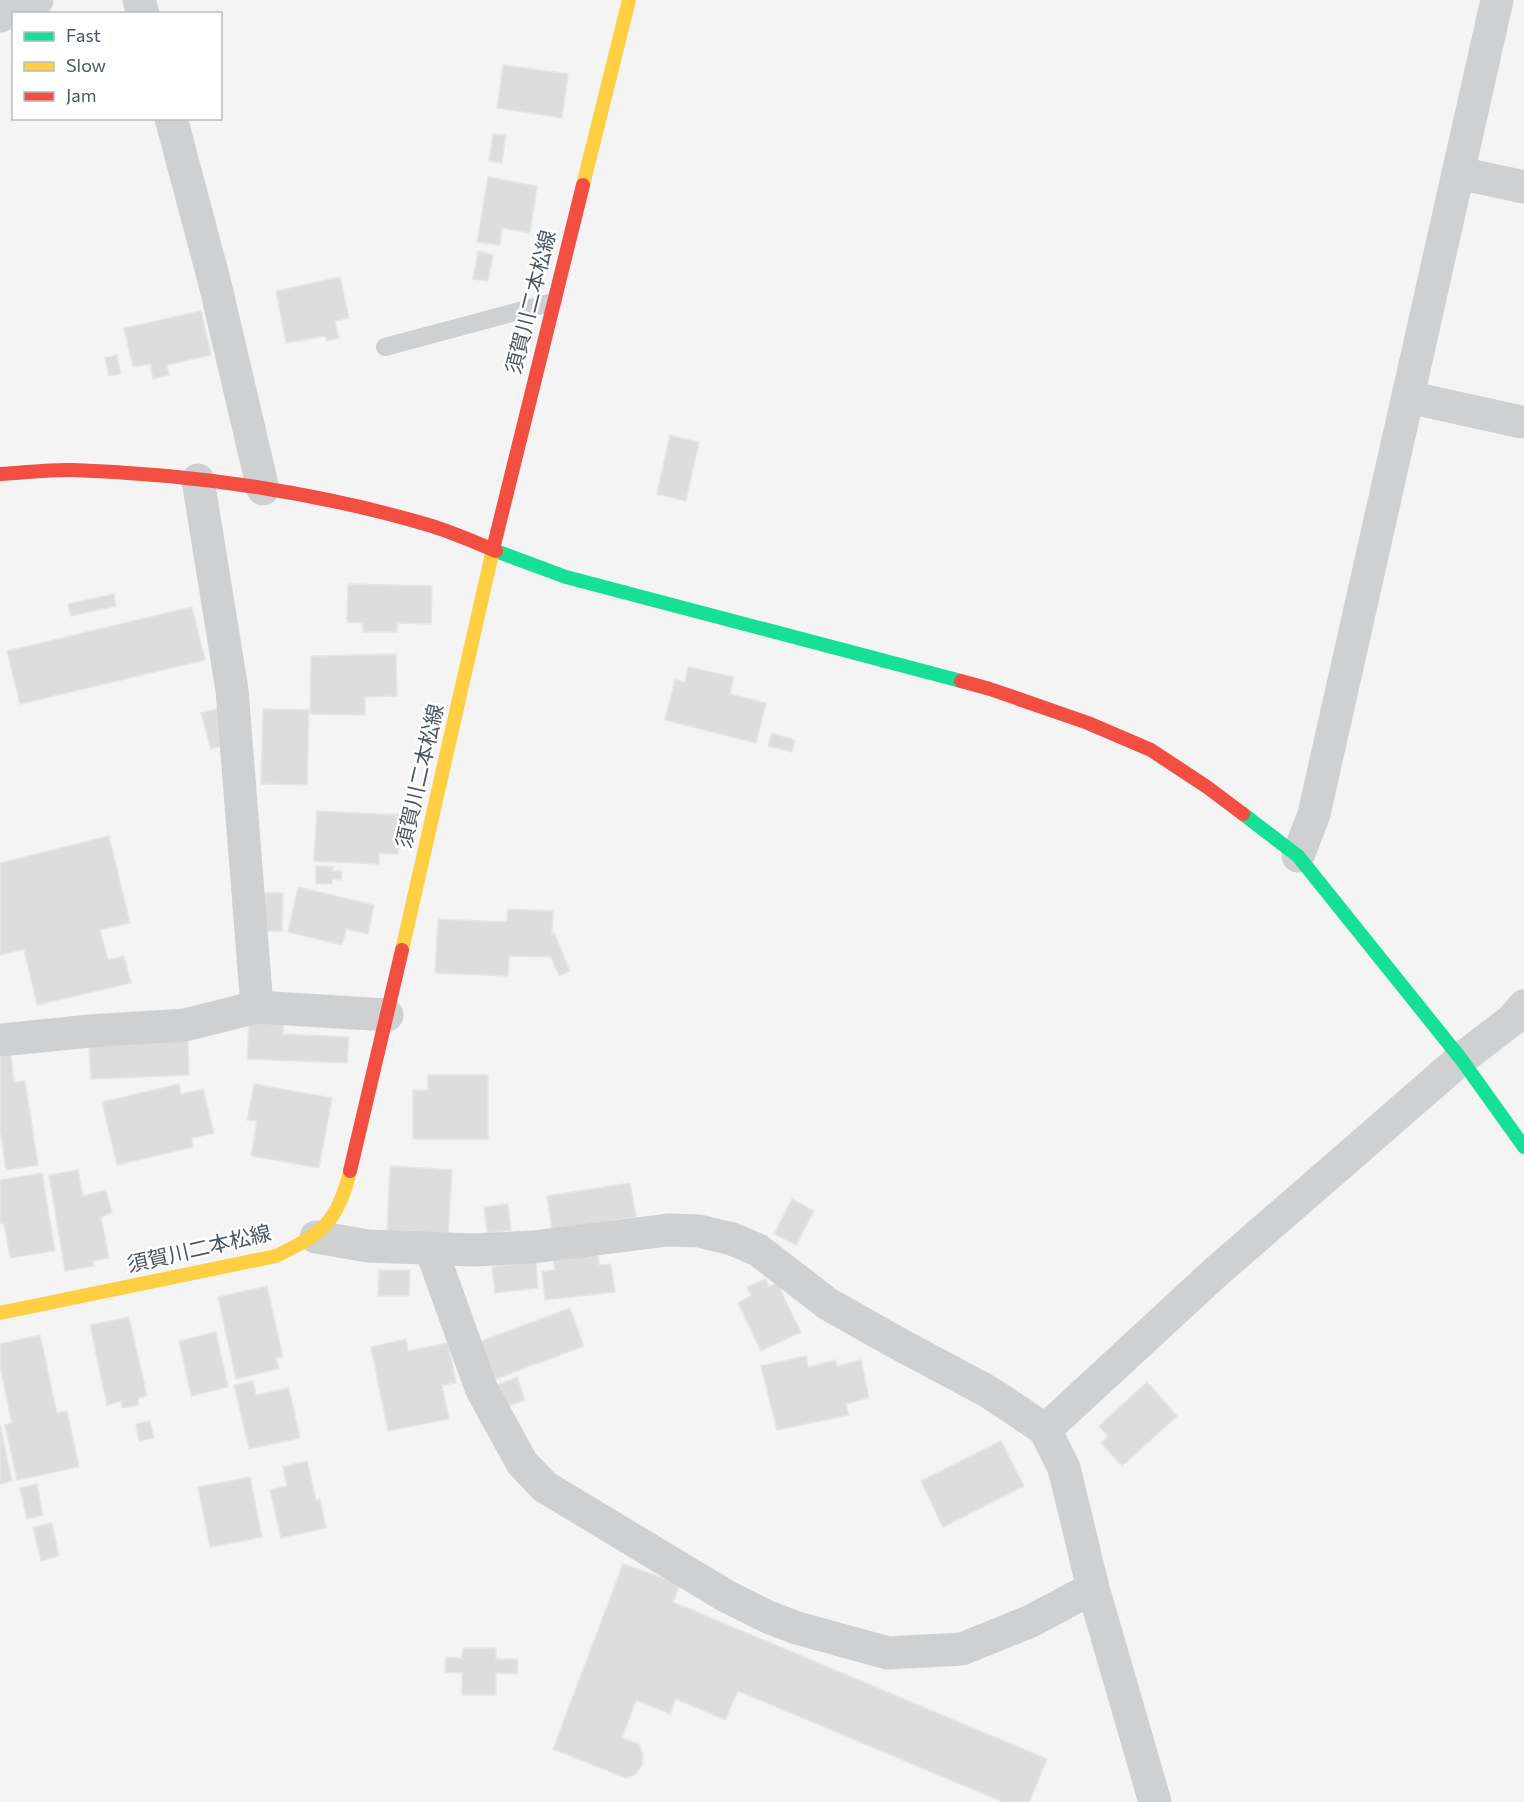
<svg xmlns="http://www.w3.org/2000/svg" width="1524" height="1802" font-family="Commissioner,'Noto Sans JP',sans-serif">
	<style>
		.building { fill: #ddddde; stroke: #e5e6e7; stroke-width: 1.5 }
		.lines { fill: none; stroke-linecap: round; stroke-linejoin: round }
		.lane { stroke: #ced0d2; stroke-width: 18 }
		.street { stroke: #ced0d2; stroke-width: 33 }
		.fast { stroke: #16e098; stroke-width: 14 }
		.slow { stroke: #ffcf43; stroke-width: 14 }
		.jam { stroke: #f24e42; stroke-width: 14 }
		.labels { text-anchor: middle; stroke-width: 5; stroke-linejoin: round; paint-order: stroke }
		.street-label { font-size: 21px; fill: #4a5661; stroke: #fff }
	</style>
	<rect width="100%" height="100%" fill="#f4f4f4"/>
	<g class="building">
		<path d="M503,65L568,74L562,118L497,108Z"/>
		<path d="M493,134L506,135L502,163L489,161Z"/>
		<path d="M488,177L537,186L530,233L502,228L500,245L477,242Z"/>
		<path d="M478,251L493,255L488,281L473,279Z"/>
		<path d="M340,277L349,318L335,321L339,338L326,341V336L286,343L276,291Z"/>
		<path d="M201,311L211,355L167,365L169,375L153,379L150,364L133,367L124,328Z"/>
		<path d="M117,355L121,374L109,376L105,358Z"/>
		<path d="M670,435L699,442L686,501L657,494Z"/>
		<path d="M348,584L432,586L431,624L397,623V632H363V623L347,622Z"/>
		<path d="M114,594L116,606L71,616L68,604Z"/>
		<path d="M192,607L205,660L20,704L7,651Z"/>
		<path d="M396,654L397,696L365,697V715L310,714L311,656Z"/>
		<path d="M688,667L734,677L730,694L766,703L756,743L665,720L675,680L685,682Z"/>
		<path d="M220,708L229,744L211,749L201,713Z"/>
		<path d="M263,709L309,710L307,785L261,784Z"/>
		<path d="M772,733L795,740L792,752L768,746Z"/>
		<path d="M317,811L400,815L398,854L379,853V864L314,861Z"/>
		<path d="M109,836L130,923L100,930L108,960L124,956L131,983L37,1005L24,949L0,955V863Z"/>
		<path d="M316,866L333,867L332,871H342L341,880L332,879V884H316Z"/>
		<path d="M298,887L374,905L368,934L346,929L342,945L288,932Z"/>
		<path d="M262,893H283L282,931H262Z"/>
		<path d="M508,909L553,911L552,934L554,932L570,971L559,976L551,957L509,956L508,976L435,973L438,919L507,922Z"/>
		<path d="M249,1021L284,1023L283,1034L349,1037L347,1063L247,1059Z"/>
		<path d="M188,1041L189,1075L91,1079L89,1046Z"/>
		<path d="M11,1055L14,1082L25,1081L38,1165L6,1170L0,1128V1056Z"/>
		<path d="M428,1075H488V1139H413V1090H428Z"/>
		<path d="M179,1084L181,1094L203,1089L214,1133L192,1138L193,1147L117,1165L102,1102Z"/>
		<path d="M254,1084L332,1098L319,1168L251,1156L257,1121L247,1120Z"/>
		<path d="M390,1166L452,1170L448,1236L387,1232Z"/>
		<path d="M78,1170L83,1196L106,1190L112,1213L101,1217L109,1258L93,1261L94,1266L65,1271L49,1175Z"/>
		<path d="M42,1173L55,1251L10,1258L4,1223L0,1224V1180Z"/>
		<path d="M630,1183L636,1217L552,1230L547,1196Z"/>
		<path d="M792,1199L814,1211L796,1245L774,1234Z"/>
		<path d="M508,1204L511,1230L487,1233L484,1207Z"/>
		<path d="M598,1254L599,1265L611,1264L615,1292L545,1300L542,1272L555,1270L553,1260Z"/>
		<path d="M536,1262L538,1288L495,1293L492,1267Z"/>
		<path d="M379,1270H410L409,1296H378Z"/>
		<path d="M766,1279L769,1287L777,1283L801,1332L761,1351L738,1303L751,1296L747,1287Z"/>
		<path d="M267,1286L283,1357L276,1358L279,1369L236,1379L218,1297Z"/>
		<path d="M570,1308L584,1346L493,1380L479,1342Z"/>
		<path d="M129,1317L147,1396L138,1398L139,1405L122,1408L121,1401L107,1405L90,1325Z"/>
		<path d="M216,1332L228,1387L191,1396L179,1341Z"/>
		<path d="M40,1335L57,1413L67,1411L79,1467L17,1480L5,1425L12,1423L0,1367V1344Z"/>
		<path d="M406,1339L408,1351L448,1343L456,1383L442,1385L449,1419L388,1431L371,1347Z"/>
		<path d="M806,1356L808,1367L836,1360L837,1366L861,1360L869,1398L846,1404L849,1415L777,1430L761,1366Z"/>
		<path d="M517,1377L525,1400L504,1408L495,1386Z"/>
		<path d="M253,1381L256,1395L289,1388L300,1438L249,1449L234,1385Z"/>
		<path d="M1147,1382L1177,1416L1122,1466L1101,1443L1108,1436L1099,1426Z"/>
		<path d="M150,1421L154,1438L139,1441L136,1424Z"/>
		<path d="M0,1425L12,1481L0,1484Z"/>
		<path d="M1001,1441L1024,1486L943,1527L921,1481Z"/>
		<path d="M307,1461L316,1500L320,1499L326,1528L281,1538L270,1490L287,1486L283,1467Z"/>
		<path d="M250,1477L262,1537L210,1547L198,1487Z"/>
		<path d="M37,1484L43,1515L27,1519L20,1488Z"/>
		<path d="M52,1523L59,1556L41,1561L33,1527Z"/>
		<path d="M623,1564L680,1584L673,1602L1047,1759L1029,1802H1003L738,1691L725,1720L676,1699L670,1714L636,1700L622,1738L639,1744L643,1755L642,1765L636,1774L626,1778L553,1749Z"/>
		<path d="M463,1648H496V1659H518L517,1674L496,1673V1695H462V1673L445,1672L446,1657L462,1658Z"/>
	</g>
	<g class="lines">
		<path class="lane" d="M385,347L553,302"/>
		<g class="street">
			<path d="M139,0L143,14"/>
			<path d="M0,16L37,0"/>
			<path d="M171,118L215,284L263,489"/>
			<path d="M1459,173L1524,187"/>
			<path d="M1408,397L1521,422"/>
			<path d="M198,480L232,690L257,1007"/>
			<path d="M1298,856L1314,814L1497,0"/>
			<path d="M0,1040L90,1031L185,1025L257,1007L387,1015"/>
			<path d="M316,1237L368,1246L475,1250L533,1247L668,1230L699,1231L732,1239L758,1250L828,1304L899,1344L987,1391L1019,1412L1045,1430L1064,1468L1093,1588L1155,1802"/>
			<path d="M431,1249L481,1388L522,1463L545,1487L726,1596L768,1617L797,1628L888,1653L962,1649L1031,1621L1093,1588"/>
			<path d="M1045,1430L1216,1272L1461,1059L1512,1020L1524,1006"/>
		</g>
		<g class="fast">
			<path d="M496,551L566,577L961,681"/>
			<path d="M1243,814L1298,856L1461,1059L1524,1147"/>
		</g>
		<g class="slow">
			<path d="M583,185L629,0"/>
			<path d="M402,950L494,545"/>
			<path d="M0,1313L276,1256C322,1234 338,1222 350,1171"/>
		</g>
		<g class="jam">
			<path d="M0,474C24,473 49,469 73,470C192,474 318,492 432,526C454,533 475,542 496,551"/>
			<path d="M494,545L583,185"/>
			<path d="M961,681L990,689L1088,723L1151,750L1207,787L1243,814"/>
			<path d="M350,1171L402,950"/>
		</g>
	</g>
	<g class="labels">
		<g class="street-label">
			<text transform="translate(531 302) rotate(-76)" y="7">須賀川二本松線</text>
			<text transform="translate(420 776) rotate(-77)" y="7">須賀川二本松線</text>
			<text transform="translate(199 1249) rotate(-13)" y="7">須賀川二本松線</text>
		</g>
	</g>
	<rect x="12" y="12" width="210" height="108" fill="#ffffff" stroke="#b7bbc0" stroke-width="1.5"/>
	<rect x="24" y="32" width="30" height="9" fill="#16e098" stroke="#b7bbc0" stroke-width="1.5"/>
	<text x="66" y="42" font-size="18" fill="#4a5661">Fast</text>
	<rect x="24" y="62" width="30" height="9" fill="#ffcf43" stroke="#b7bbc0" stroke-width="1.5"/>
	<text x="66" y="72" font-size="18" fill="#4a5661">Slow</text>
	<rect x="24" y="92" width="30" height="9" fill="#f24e42" stroke="#b7bbc0" stroke-width="1.5"/>
	<text x="66" y="102" font-size="18" fill="#4a5661">Jam</text>
</svg>
